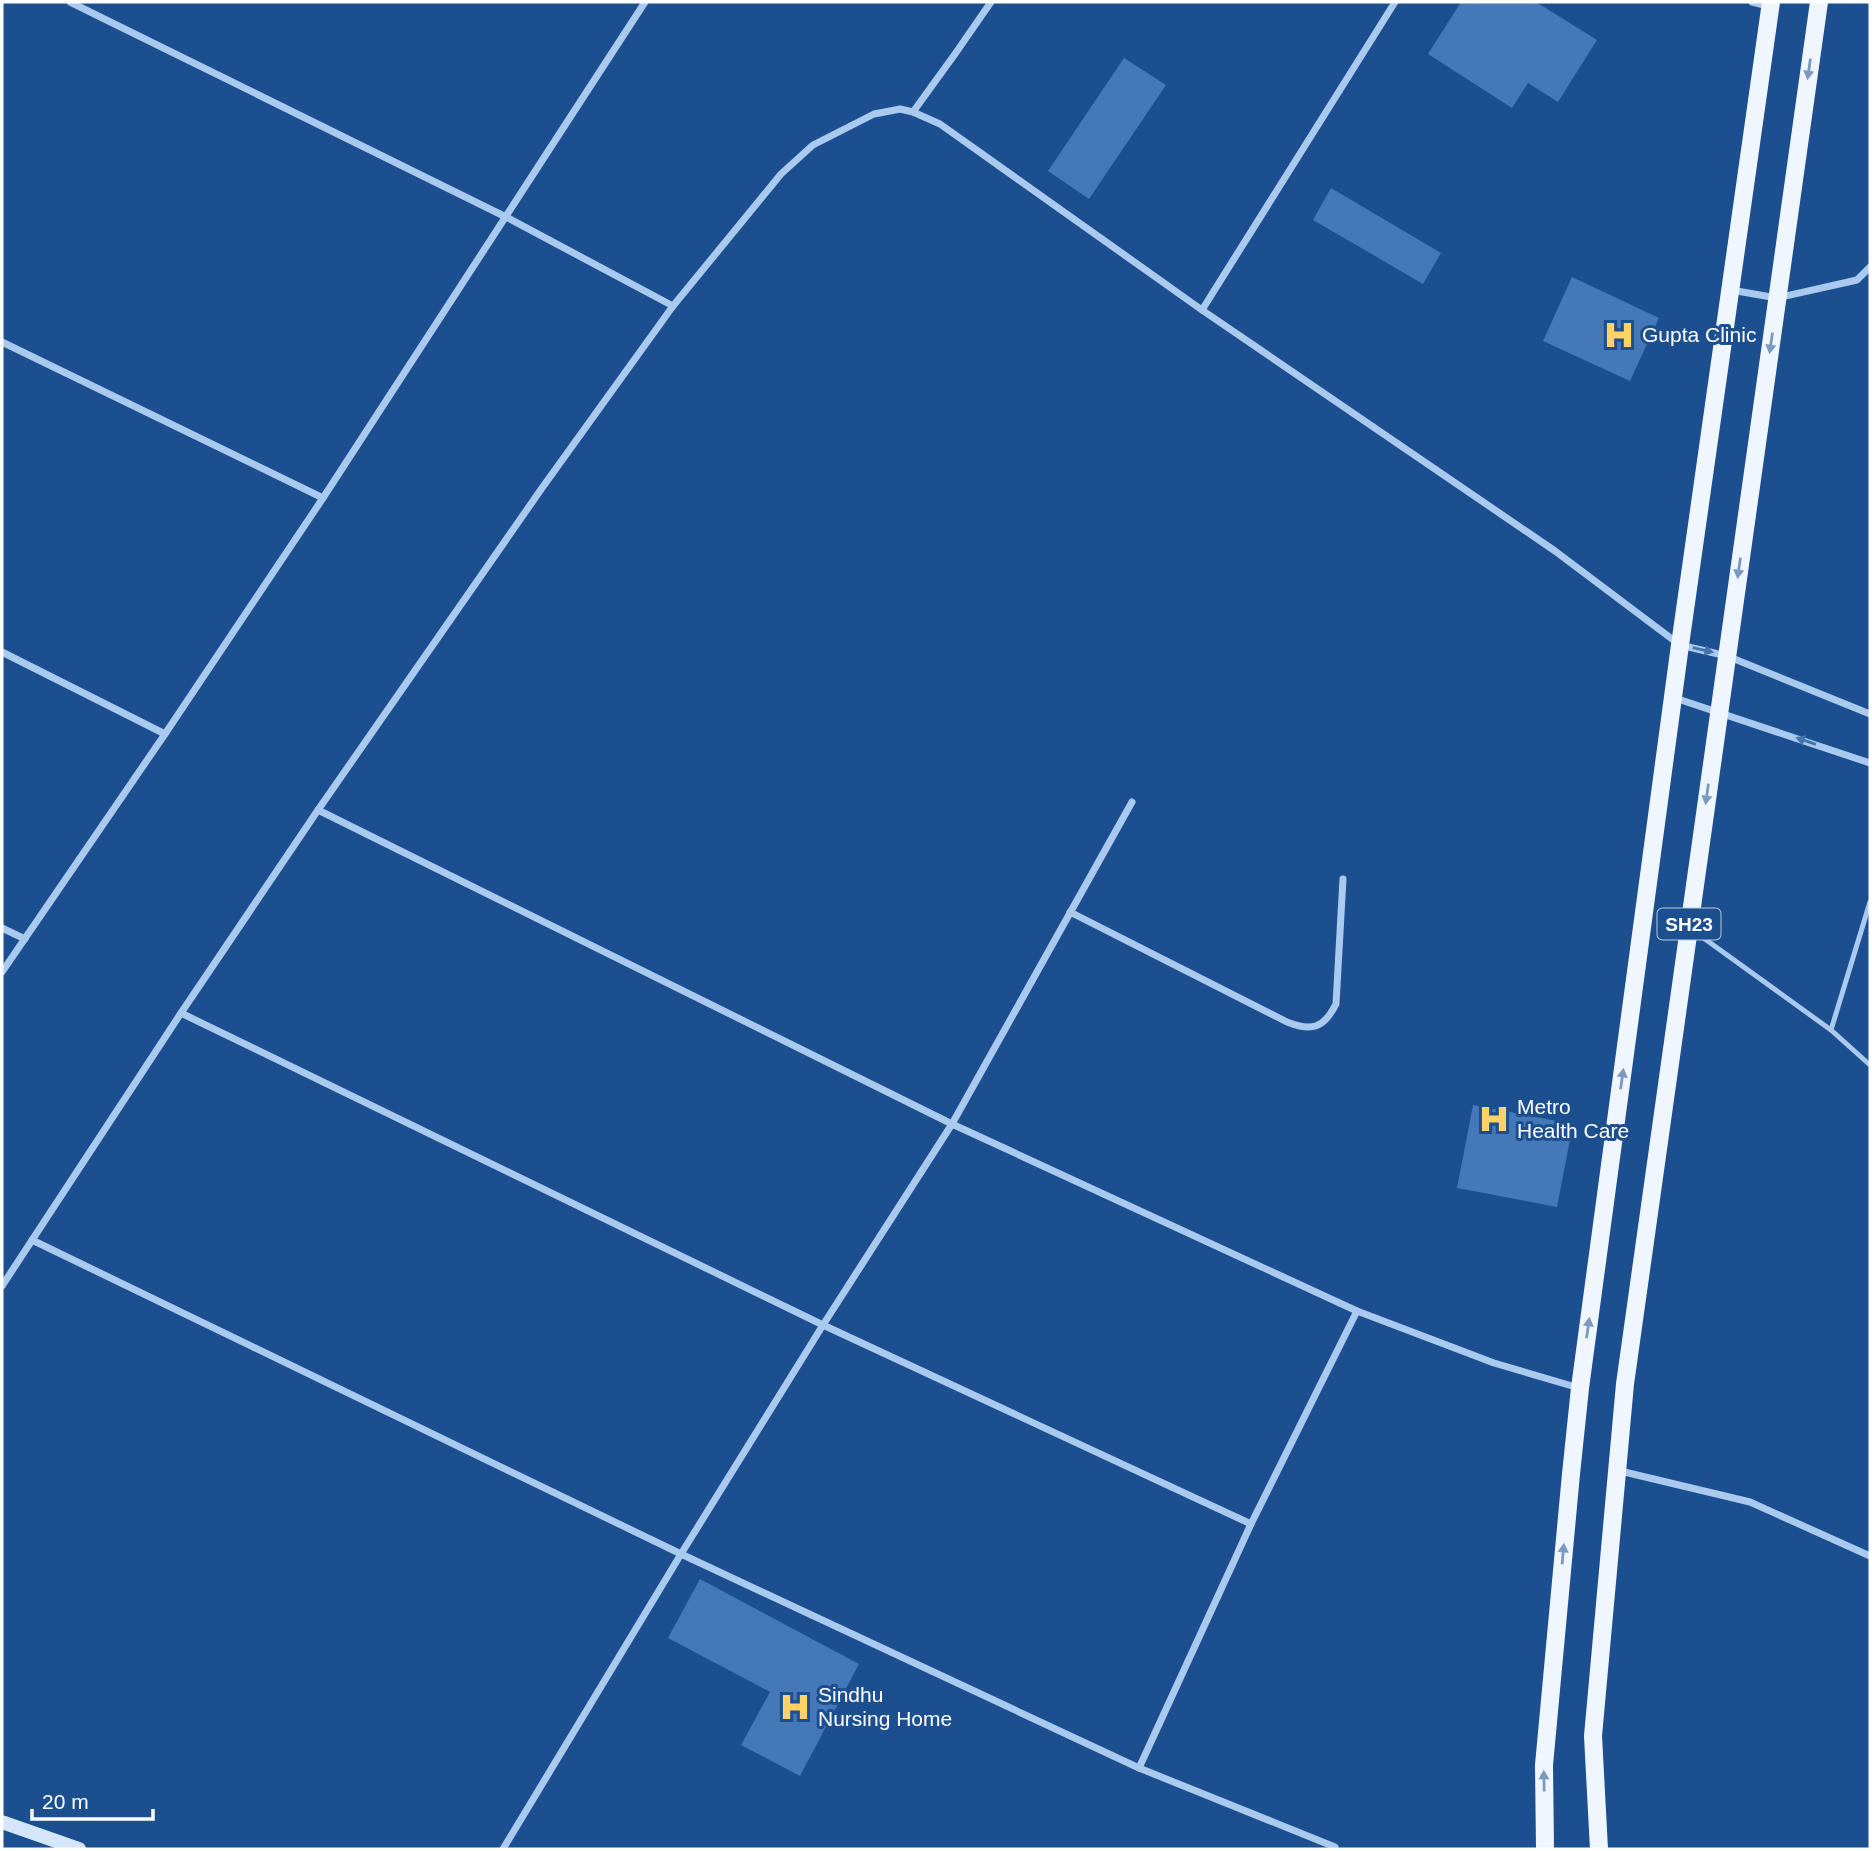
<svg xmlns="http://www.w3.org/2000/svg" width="1872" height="1851" font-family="Arial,sans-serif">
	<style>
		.building { fill: #4478b7 }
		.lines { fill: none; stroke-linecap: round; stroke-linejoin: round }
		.service { stroke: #a9c9ee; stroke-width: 5 }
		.minor { stroke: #a9c9ee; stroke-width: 7 }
		.secondary { stroke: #d6e6fa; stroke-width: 14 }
		.primary { stroke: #f0f6ff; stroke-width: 18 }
		.oneway { fill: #7b9ac1 }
		.oneway2 { fill: #4674ac }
		.labels { text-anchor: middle; stroke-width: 6; stroke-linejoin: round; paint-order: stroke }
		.shield { fill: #1b4f8f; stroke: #bbcadd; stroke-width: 2 }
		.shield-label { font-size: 19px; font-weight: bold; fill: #fff }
		.poi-label { font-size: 21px; fill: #fff; stroke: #1b4f8f; text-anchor: start }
	</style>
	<rect width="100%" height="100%" fill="#1b4f8f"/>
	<g class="building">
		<path d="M1461,2H1536L1597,40L1558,102L1528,83L1512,108L1428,54Z"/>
		<path d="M1124,58L1166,85L1089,199L1048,171Z"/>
		<path d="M1331,188L1441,253L1423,284L1313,220Z"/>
		<path d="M1572,277L1659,318L1630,381L1543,341Z"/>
		<path d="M1473,1105L1573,1124L1557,1207L1457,1188Z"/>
		<path d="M700,1579L859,1664L800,1776L741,1745L770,1692L668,1638Z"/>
	</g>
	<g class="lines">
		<g class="service">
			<path d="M1691,929L1831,1030L1870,1065"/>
			<path d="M1831,1030L1870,902"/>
		</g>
		<g class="minor">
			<path d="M70,2L506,217L673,306"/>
			<path d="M1752,2L1768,6"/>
			<path d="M913,112L955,54L991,2"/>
			<path d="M1731,290L1777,298L1857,280L1870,267"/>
			<path d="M1202,310L1395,2"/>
			<path d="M2,342L323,498"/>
			<path d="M2,652L165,734"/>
			<path d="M1675,698L1870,763"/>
			<path d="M318,810L952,1124L1357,1311L1494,1363L1579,1388"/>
			<path d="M1070,912L1287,1022C1312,1032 1324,1028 1336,1004L1343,879"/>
			<path d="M2,928L25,939"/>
			<path d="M2,972L165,734L323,498L645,2"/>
			<path d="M181,1013L823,1325L1251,1524"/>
			<path d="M32,1240L681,1554L1139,1768L1335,1847"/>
			<path d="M2,1286L181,1013L318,810L542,488L673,306L781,174L813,145L874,114L890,111L900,109L913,112L940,124L1202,310L1555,551L1680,645L1727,656L1870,714"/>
			<path d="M1616,1470L1750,1502L1870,1556"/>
			<path d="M1139,1768L1251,1524L1357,1311"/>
			<path d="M503,1849L681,1554L823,1325L952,1124L1132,802"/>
		</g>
		<path class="secondary" d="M2,1822L79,1849"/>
		<g class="primary">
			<path d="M1545,1849L1544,1765L1571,1474L1580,1388L1680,645L1771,2"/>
			<path d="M1599,1849L1593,1736L1625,1384L1819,2"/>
		</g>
	</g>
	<defs><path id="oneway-solid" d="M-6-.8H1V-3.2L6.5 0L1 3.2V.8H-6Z" transform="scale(1.75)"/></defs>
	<g class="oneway">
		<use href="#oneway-solid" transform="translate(1809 69) rotate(98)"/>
		<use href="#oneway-solid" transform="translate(1771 343) rotate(98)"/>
		<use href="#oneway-solid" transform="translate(1739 568) rotate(98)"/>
		<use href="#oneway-solid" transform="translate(1707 794) rotate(98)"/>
		<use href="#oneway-solid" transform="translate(1622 1079) rotate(-82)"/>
		<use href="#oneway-solid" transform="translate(1588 1328) rotate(-82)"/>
		<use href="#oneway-solid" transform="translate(1563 1554) rotate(-85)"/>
		<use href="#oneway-solid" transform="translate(1544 1781) rotate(-91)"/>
	</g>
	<g class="oneway2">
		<use href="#oneway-solid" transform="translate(1703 650) rotate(13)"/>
		<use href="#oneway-solid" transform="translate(1806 741) rotate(-161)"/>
	</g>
	<defs>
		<g id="hospital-bare" transform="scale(2.415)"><path d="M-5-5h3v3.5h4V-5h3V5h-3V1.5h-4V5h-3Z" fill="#ffd166" stroke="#1b4f8f" stroke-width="2.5" paint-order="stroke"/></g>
	</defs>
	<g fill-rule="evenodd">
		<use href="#hospital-bare" x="1619" y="335"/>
		<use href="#hospital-bare" x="1494" y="1119"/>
		<use href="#hospital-bare" x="795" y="1707"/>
	</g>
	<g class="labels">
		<rect class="shield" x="1657.5" y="908.5" width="63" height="31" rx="5"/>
		<g class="shield-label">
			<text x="1689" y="931">SH23</text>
		</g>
		<g class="poi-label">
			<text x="1642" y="342">Gupta Clinic</text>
			<text x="1517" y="1114">Metro<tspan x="1517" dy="24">Health Care</tspan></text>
			<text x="818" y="1702">Sindhu<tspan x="818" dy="24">Nursing Home</tspan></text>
		</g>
	</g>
	<rect width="1872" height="1851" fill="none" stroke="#ffffff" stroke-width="7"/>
	<path d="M32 1809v10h121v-10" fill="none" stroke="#ffffff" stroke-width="3.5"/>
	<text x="42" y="1809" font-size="21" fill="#ffffff" stroke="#1b4f8f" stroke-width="5" paint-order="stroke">20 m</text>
</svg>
